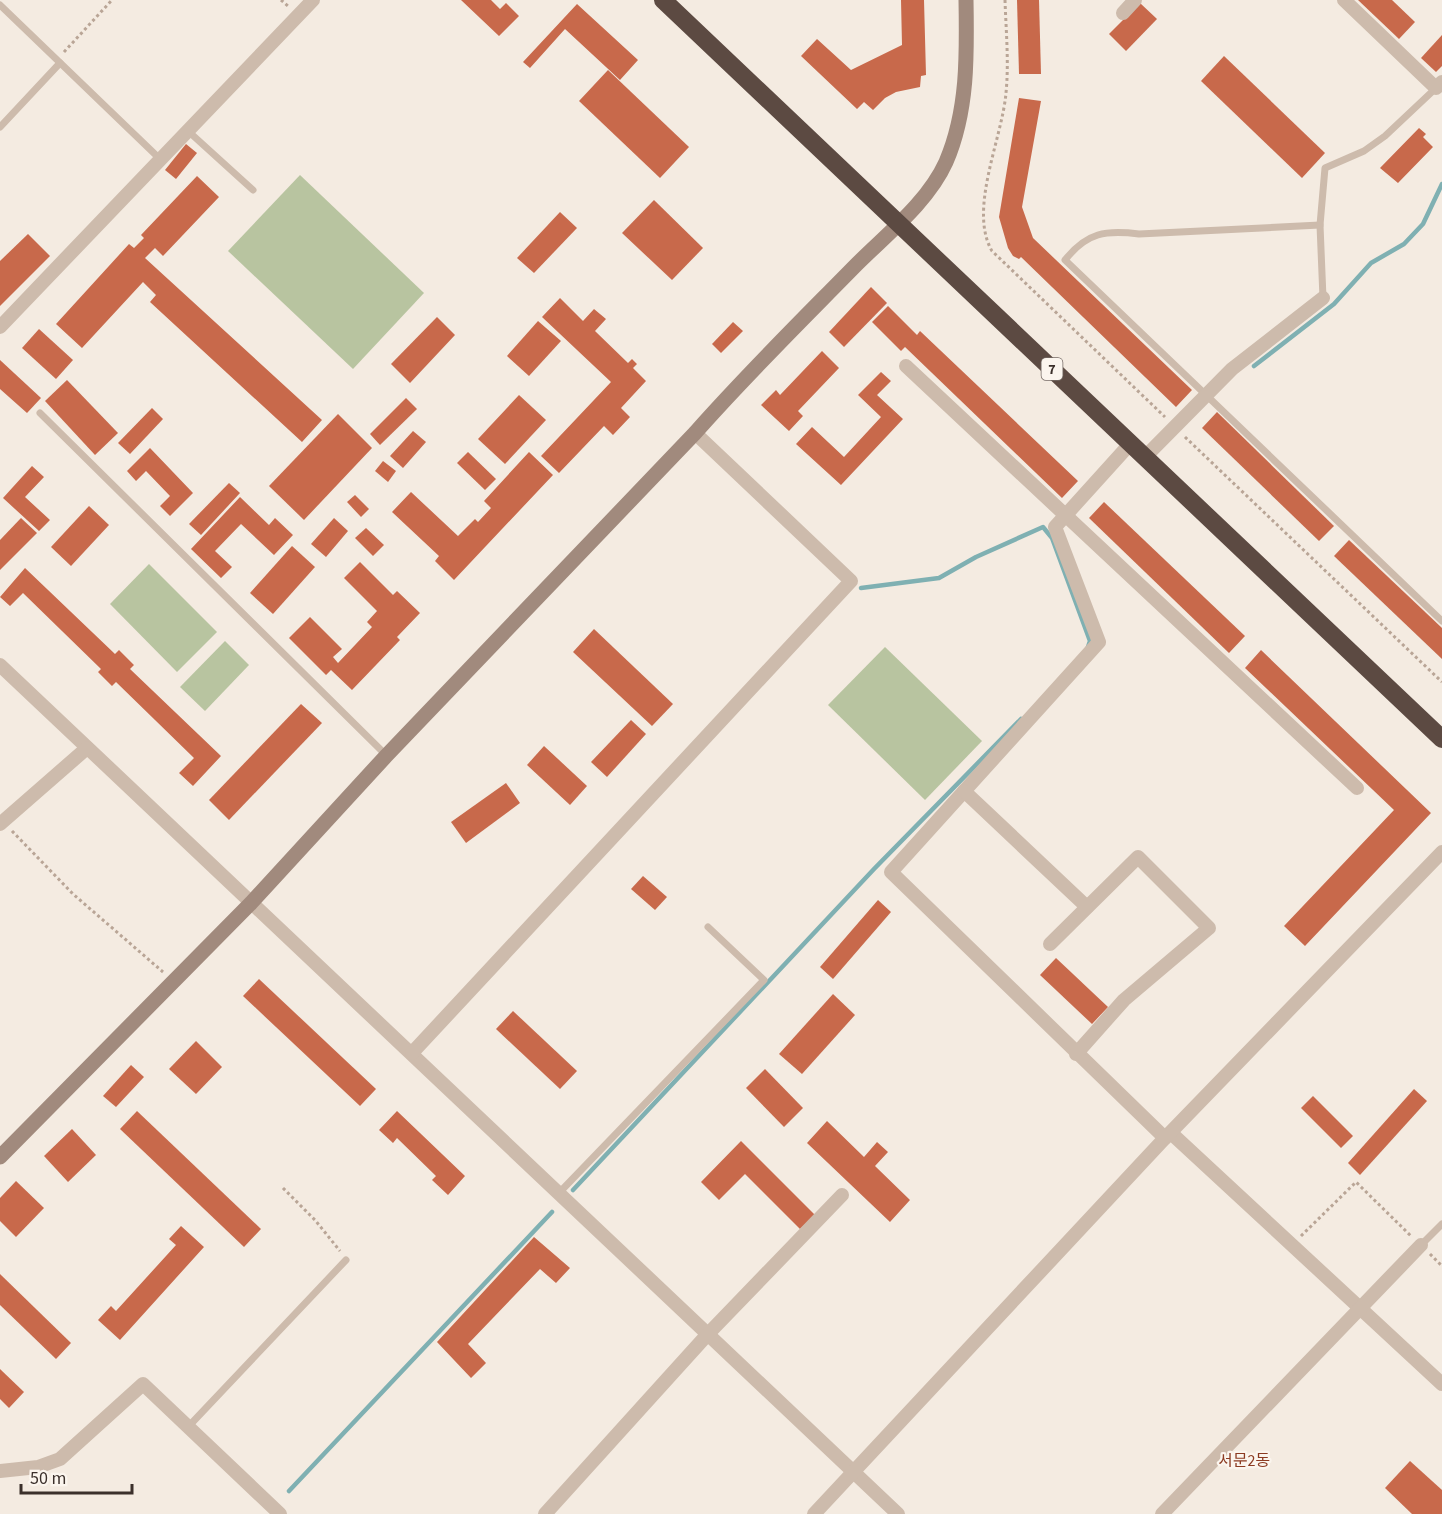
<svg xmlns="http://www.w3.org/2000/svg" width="1442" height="1514" font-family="'Source Sans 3','Noto Sans KR',sans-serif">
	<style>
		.green { fill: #b8c4a0 }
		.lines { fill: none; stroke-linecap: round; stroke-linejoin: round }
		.stream { stroke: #7fb0b2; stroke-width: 4.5 }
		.building { fill: #c8694b }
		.path { stroke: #b9a596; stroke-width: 3; stroke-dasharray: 3 3; stroke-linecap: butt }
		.lane { stroke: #cdbbac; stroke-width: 7 }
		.street { stroke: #cdbbac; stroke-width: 14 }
		.secondary { stroke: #a18a7d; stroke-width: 15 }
		.highway { stroke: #5c4a42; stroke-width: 18 }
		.labels { text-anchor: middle; stroke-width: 4.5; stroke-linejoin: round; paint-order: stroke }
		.shield { fill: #fbf5ee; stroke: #756b66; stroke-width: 1.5 }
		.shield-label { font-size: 14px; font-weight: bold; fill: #3b302b }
		.neighbourhood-label { font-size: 16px; fill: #8c3b22; stroke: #fbf5ee }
	</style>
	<rect width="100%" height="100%" fill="#f4ebe1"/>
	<g class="green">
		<path d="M300,175L424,293L353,369L228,251Z"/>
		<path d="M149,564L217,632L177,672L110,604Z"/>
		<path d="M225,641L249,665L205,711L180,687Z"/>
		<path d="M885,647L982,741L925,800L828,705Z"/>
	</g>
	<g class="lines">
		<g class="stream">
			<path d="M1254,366L1334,304L1371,263L1404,244L1423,224L1442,184"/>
			<path d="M861,588L939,578L976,557L1043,527L1052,538L1090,641L1088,647"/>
			<path d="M573,1190L874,869L1021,719"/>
			<path d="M289,1491L552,1212"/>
		</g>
	</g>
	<g class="building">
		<path d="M461,0H491L500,9L506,3L519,16L499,36Z"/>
		<path d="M901,0H924L926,75L921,76L920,87L896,92L885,98L873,110L864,102L857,109L801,56L817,39L851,70L902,45Z"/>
		<path d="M1017,0H1039L1041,74H1019Z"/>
		<path d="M1358,0H1392L1415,22L1399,39Z"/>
		<path d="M1140,3L1157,19L1126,51L1109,34Z"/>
		<path d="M577,4L638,60L620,80L565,29L530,68L523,62Z"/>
		<path d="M1442,35V66L1436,72L1421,58Z"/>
		<path d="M1224,56L1325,153L1302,178L1201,81Z"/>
		<path d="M608,70L689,147L660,178L579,101Z"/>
		<path d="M1019,98L1041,101L1022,207L1033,238L1192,390L1176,407L1021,257L1019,259L1013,256L1008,248L999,217Z"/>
		<path d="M1419,128L1426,134L1423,137L1433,147L1398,183L1380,168Z"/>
		<path d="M186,144L197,153L176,179L165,170Z"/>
		<path d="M197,176L219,197L163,256L155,248L145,258L322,420L302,442L150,302L156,295L143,282L82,348L56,324L129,244L134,248L144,238L141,235Z"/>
		<path d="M654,200L703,248L672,280L622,233Z"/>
		<path d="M560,212L577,228L534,273L517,258Z"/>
		<path d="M28,234L50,256L0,306V261Z"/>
		<path d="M871,287L887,303L844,347L829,332Z"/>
		<path d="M560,298L583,321L594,309L606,319L595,331L628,363L632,359L637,364L633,368L646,381L621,408L630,417L613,435L604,426L559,473L541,456L611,382L542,317Z"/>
		<path d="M888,306L917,335L920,331L1078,481L1062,498L905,347L901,351L872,322Z"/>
		<path d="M437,317L455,335L410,383L391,364Z"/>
		<path d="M538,321L561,341L529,376L507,356Z"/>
		<path d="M733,322L743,331L721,353L712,344Z"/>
		<path d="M39,329L73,360L56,379L22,348Z"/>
		<path d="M822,351L839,368L798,411L803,416L789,431L761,405L776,390L780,395Z"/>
		<path d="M0,360L41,398L27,413L0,389Z"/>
		<path d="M881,372L891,381L877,395L903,419L841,485L796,444L812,427L844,457L881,417L858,395Z"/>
		<path d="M67,380L118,433L95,455L45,401Z"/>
		<path d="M519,395L546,420L505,464L478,439Z"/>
		<path d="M406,398L417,409L380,445L370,434Z"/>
		<path d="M152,408L163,419L130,454L118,443Z"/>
		<path d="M1217,412L1334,526L1319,541L1202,428Z"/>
		<path d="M338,414L372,448L304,520L269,486Z"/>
		<path d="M413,431L426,442L403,468L390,456Z"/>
		<path d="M150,448L193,493L170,516L160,506L170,496L146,471L136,481L127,471Z"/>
		<path d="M468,452L496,479L485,490L457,463Z"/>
		<path d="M529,452L553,475L454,580L435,561L439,556L392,512L411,492L458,536L475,519L478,522L491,508L484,501Z"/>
		<path d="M383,461L396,471L388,482L375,471Z"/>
		<path d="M32,466L44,477L25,497L50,520L39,531L3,498Z"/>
		<path d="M229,483L240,493L201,535L189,524Z"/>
		<path d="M355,495L369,509L361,517L347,502Z"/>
		<path d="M240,497L269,525L275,518L293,535L274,555L241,524L215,551L232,567L221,578L191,549Z"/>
		<path d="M1104,502L1245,636L1229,653L1089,518Z"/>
		<path d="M89,506L109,525L71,566L51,547Z"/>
		<path d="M21,518L37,533L0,570V540Z"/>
		<path d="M334,518L348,531L326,557L311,544Z"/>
		<path d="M366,528L384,545L373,556L355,538Z"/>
		<path d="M1349,540L1442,628V659L1334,556Z"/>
		<path d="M292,546L315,567L273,614L250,593Z"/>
		<path d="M360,562L393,595L397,591L420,613L397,637L400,640L352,690L331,670L326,675L289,638L310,617L342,649L333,657L338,663L372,627L367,622L377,611L344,578Z"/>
		<path d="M25,568L115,654L119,650L134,665L130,669L221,756L193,786L179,773L194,758L116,682L112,686L98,672L101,669L23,593L10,606L0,597Z"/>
		<path d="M594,629L673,704L652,726L573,652Z"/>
		<path d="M1261,650L1431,813L1305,946L1284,926L1394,810L1245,668Z"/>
		<path d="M301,704L322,723L229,820L209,800Z"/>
		<path d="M631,720L646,734L607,777L591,762Z"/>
		<path d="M544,746L587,786L570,805L527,765Z"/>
		<path d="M506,783L520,803L466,843L451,822Z"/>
		<path d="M643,876L667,897L655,910L631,889Z"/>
		<path d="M878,900L891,912L833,979L820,967Z"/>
		<path d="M1056,958L1108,1007L1092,1024L1040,975Z"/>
		<path d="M259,979L376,1089L360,1106L243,996Z"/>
		<path d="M833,994L855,1015L802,1074L779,1054Z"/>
		<path d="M513,1011L577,1071L560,1089L496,1029Z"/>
		<path d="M196,1041L222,1067L196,1094L169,1069Z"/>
		<path d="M131,1065L144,1077L116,1107L103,1096Z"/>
		<path d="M765,1069L803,1108L784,1127L746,1088Z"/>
		<path d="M1414,1089L1427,1101L1360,1175L1348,1163Z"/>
		<path d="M1313,1096L1353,1136L1341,1148L1301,1108Z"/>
		<path d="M137,1111L261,1229L244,1247L120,1129Z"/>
		<path d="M397,1111L465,1176L448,1195L432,1180L436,1176L397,1138L393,1143L379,1130Z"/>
		<path d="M827,1121L864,1157L877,1142L888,1152L875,1166L910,1200L890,1222L807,1143Z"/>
		<path d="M72,1129L96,1155L68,1182L44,1156Z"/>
		<path d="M741,1141L815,1215L800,1229L745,1174L719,1200L701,1182Z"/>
		<path d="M16,1181L44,1208L16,1237L0,1221V1198Z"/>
		<path d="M181,1226L204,1247L120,1340L98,1320L111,1306L116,1311L176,1245L169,1239Z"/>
		<path d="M534,1237L570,1268L556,1283L540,1269L468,1344L486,1363L471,1378L437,1342Z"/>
		<path d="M0,1274L71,1343L56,1359L0,1305Z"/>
		<path d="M0,1369L24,1392L9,1408L0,1399Z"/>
		<path d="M1410,1461L1442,1490V1514H1412L1385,1488Z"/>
	</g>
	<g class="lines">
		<g class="path">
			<path d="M281,0L289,7"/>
			<path d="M1005,0C1006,31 1009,62 1006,93C1002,139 968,210 992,251L1165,417"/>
			<path d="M64,52L112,0"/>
			<path d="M1185,437L1442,682"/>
			<path d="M12,831L73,894L163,972"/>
			<path d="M283,1188L315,1220L340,1251"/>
			<path d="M1301,1236L1356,1182L1412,1237"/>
			<path d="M1430,1254L1442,1266"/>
		</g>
		<g class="lane">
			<path d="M0,5L160,159"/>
			<path d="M0,127L60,63"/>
			<path d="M188,131L253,190"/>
			<path d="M1320,225L1139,234C1106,230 1087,232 1065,260L1442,621"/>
			<path d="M1323,298L1320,225L1325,168L1364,151L1385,136L1436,88"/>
			<path d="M40,413L386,755"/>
			<path d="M558,1194L764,980L708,927"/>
			<path d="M1421,1245L1442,1224"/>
			<path d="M188,1427L346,1260"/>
		</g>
		<g class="street">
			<path d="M1344,0L1436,88L1442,82"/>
			<path d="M1123,13L1135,0"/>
			<path d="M0,327L313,0"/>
			<path d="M906,366L1357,788"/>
			<path d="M1130,444L1055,527L1099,642L891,872L1165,1138"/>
			<path d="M1144,458L1232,369L1323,298"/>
			<path d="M0,665L898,1514"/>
			<path d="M964,791L1087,907"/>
			<path d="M0,824L87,748"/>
			<path d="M1050,944L1138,857L1209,928L1124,1000L1076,1054"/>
			<path d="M412,1053L851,581L695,433"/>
			<path d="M1171,1133L1442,1384"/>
			<path d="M0,1471L38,1467L60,1459L143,1384L280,1514"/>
			<path d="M545,1514L707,1335L842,1195"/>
			<path d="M814,1514L1165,1138L1442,852"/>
			<path d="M1162,1514L1421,1245"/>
		</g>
		<path class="secondary" d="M0,1157L251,903L386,756L695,433C746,375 802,320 856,265C887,234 928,202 946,162C968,111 967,55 966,0"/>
		<path class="highway" d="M663,0L1442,739"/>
	</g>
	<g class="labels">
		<rect class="shield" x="1041.5" y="358" width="21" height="22" rx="4.5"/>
		<g class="shield-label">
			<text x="1052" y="374">7</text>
		</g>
		<g class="neighbourhood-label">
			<text x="1244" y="1466">서문2동</text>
		</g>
	</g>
	<path d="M21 1484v9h111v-9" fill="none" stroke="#3b302b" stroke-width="3"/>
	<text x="30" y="1484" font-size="18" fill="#3b302b" stroke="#fbf5ee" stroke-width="4.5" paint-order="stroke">50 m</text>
</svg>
